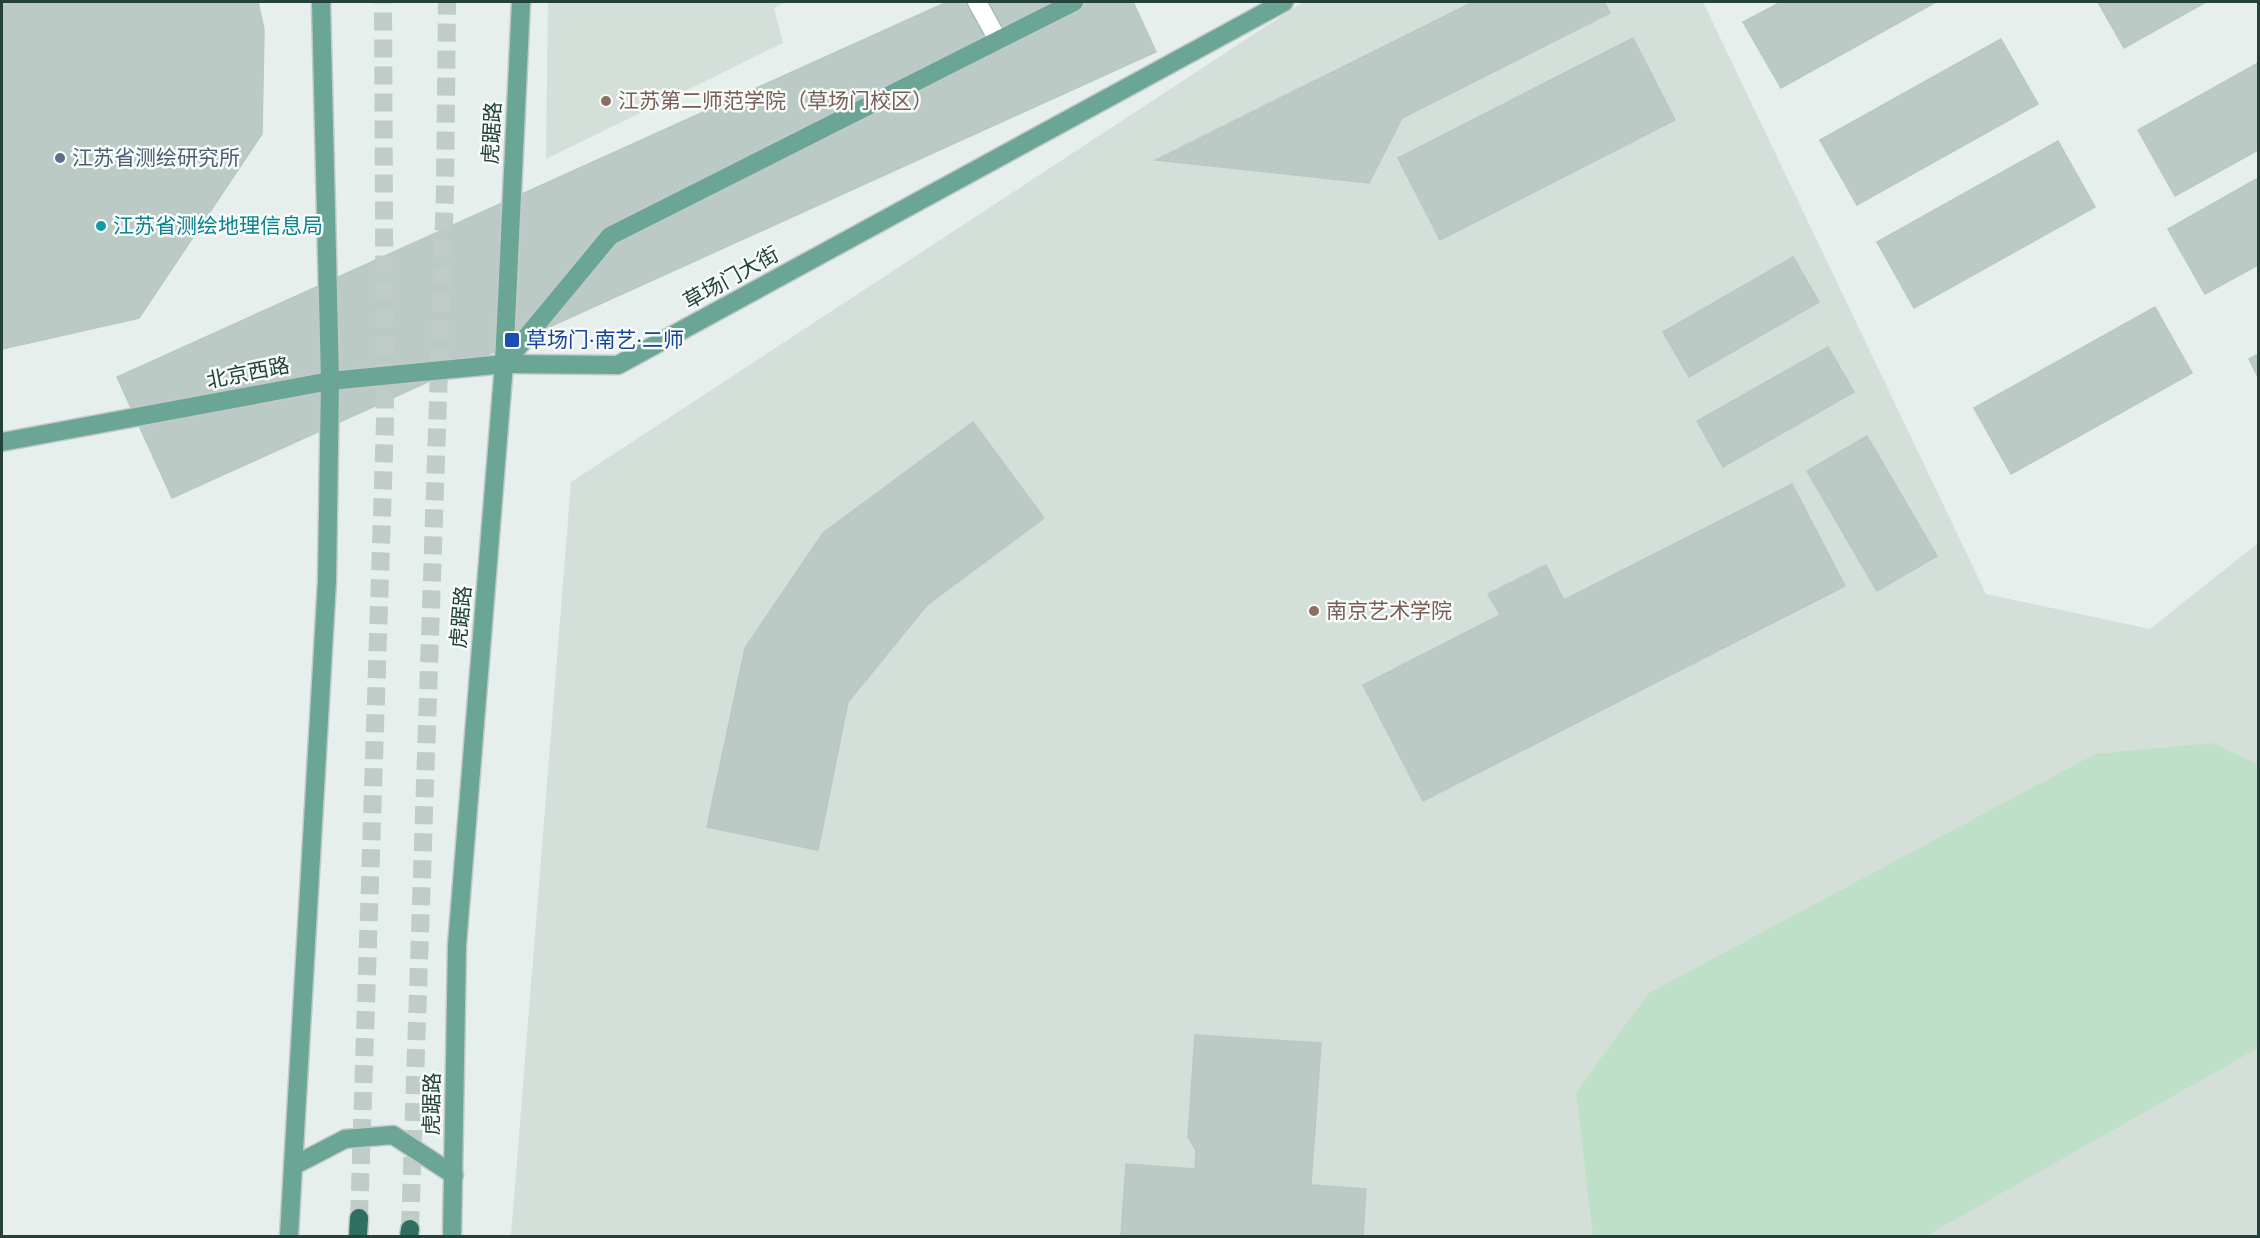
<svg xmlns="http://www.w3.org/2000/svg" width="2260" height="1238" font-family="'Varela Round','Noto Sans SC',sans-serif">
	<style>
		.built { fill: #d4dfda }
		.green { fill: #bfe0c8 }
		.building { fill: #bbcac4; stroke: #b8c9c2; stroke-width: 1.5 }
		.lines { fill: none; stroke-linecap: round; stroke-linejoin: round }
		.highway-tunnel { stroke: #bfccc8; stroke-width: 18; stroke-dasharray: 18 9; stroke-linecap: butt }
		.minor-casing { stroke: #a8b8b2; stroke-width: 21 }
		.major-casing { stroke: #c2cac8; stroke-width: 21 }
		.highway-casing { stroke: #c2cac8; stroke-width: 21 }
		.minor { stroke: #fff; stroke-width: 18 }
		.major { stroke: #6aa596; stroke-width: 18 }
		.highway { stroke: #2f6f62; stroke-width: 18 }
		.education-dot { fill: #8d6e63; stroke: #f7fbf9; stroke-width: 2 }
		.service-dot { fill: #5c6f8a; stroke: #f7fbf9; stroke-width: 2 }
		.culture-dot { fill: #0f9aa8; stroke: #f7fbf9; stroke-width: 2 }
		.transit-dot { fill: #1a4fb4; stroke: #f7fbf9; stroke-width: 2 }
		.labels { text-anchor: middle; stroke-width: 5; stroke-linejoin: round; paint-order: stroke }
		.education-label { font-size: 21px; fill: #785e54; stroke: #f7fbf9; text-anchor: start }
		.street-label { font-size: 21px; fill: #24423a; stroke: #f7fbf9 }
		.service-label { font-size: 21px; fill: #4e5e75; stroke: #f7fbf9; text-anchor: start }
		.culture-label { font-size: 21px; fill: #0d838f; stroke: #f7fbf9; text-anchor: start }
		.transit-label { font-size: 21px; fill: #164399; stroke: #f7fbf9; text-anchor: start }
	</style>
	<rect width="100%" height="100%" fill="#e6efeb"/>
	<g class="built">
		<path d="M548,2H786L774,8L783,43L546,159Z"/>
		<path d="M1303,2H1703L1986,594L2150,629L2258,543V1236H511L571,482Z"/>
	</g>
	<path class="green" d="M2212,743L2258,764V1048L1926,1236H1593L1576,1092L1649,993L2095,754Z"/>
	<g class="building">
		<path d="M2,2H258L264,29L262,134L139,318L2,349Z"/>
		<path d="M947,2H1133L1156,52L172,498L117,377Z"/>
		<path d="M1473,2H1604L1610,13L1402,118L1369,183L1156,160Z"/>
		<path d="M1781,2H1936L1781,88L1743,22Z"/>
		<path d="M2098,2H2206L2124,48Z"/>
		<path d="M1633,38L1675,120L1440,240L1398,158Z"/>
		<path d="M2001,39L2038,104L1857,205L1820,140Z"/>
		<path d="M2258,63V150L2175,196L2138,130Z"/>
		<path d="M2058,141L2095,207L1914,308L1877,242Z"/>
		<path d="M2258,178V265L2205,294L2168,229Z"/>
		<path d="M1793,257L1819,302L1689,377L1663,332Z"/>
		<path d="M2155,307L2192,373L2011,474L1974,408Z"/>
		<path d="M1828,347L1854,392L1723,467L1697,421Z"/>
		<path d="M2258,354V377L2249,359Z"/>
		<path d="M973,422L1044,518L927,605L848,702L818,850L707,827L745,648L823,533Z"/>
		<path d="M1867,436L1937,556L1877,591L1807,471Z"/>
		<path d="M1792,484L1845,586L1423,801L1363,685L1500,615L1488,594L1546,565L1564,600Z"/>
		<path d="M1195,1035L1321,1043L1311,1185L1366,1189L1363,1236H1121L1126,1164L1195,1169L1196,1150L1188,1137Z"/>
	</g>
	<g class="lines">
		<g class="highway-tunnel">
			<path d="M359,1218L385,423L383,2"/>
			<path d="M410,1229L445,192L447,2"/>
		</g>
		<g class="minor-casing">
			<path id="minor" d="M977,2L998,40"/>
		</g>
		<g class="major-casing">
			<g id="major">
				<path d="M504,364L610,236L1074,2"/>
				<path d="M2,442L330,381L504,364L618,365L1284,2"/>
				<path d="M293,1166L345,1139L393,1135L454,1175"/>
				<path d="M289,1236L327,581L330,381L321,2"/>
				<path d="M452,1236L457,945L504,364L521,2"/>
			</g>
		</g>
		<g class="highway-casing">
			<g id="highway">
				<path d="M358,1236L359,1218"/>
				<path d="M409,1236L410,1229"/>
			</g>
		</g>
		<use href="#minor" class="minor"/>
		<use href="#major" class="major"/>
		<use href="#highway" class="highway"/>
	</g>
	<g class="education-dot">
		<circle cx="606" cy="101" r="6"/>
		<circle cx="1314" cy="611" r="6"/>
	</g>
	<circle class="service-dot" cx="60" cy="158" r="6"/>
	<circle class="culture-dot" cx="101" cy="226" r="6"/>
	<rect class="transit-dot" x="504" y="332" width="16" height="16" rx="3"/>
	<g class="labels">
		<g class="education-label">
			<text x="618" y="108">江苏第二师范学院（草场门校区）</text>
			<text x="1326" y="618">南京艺术学院</text>
		</g>
		<g class="street-label">
			<text transform="translate(492 133) rotate(-87)" y="7">虎踞路</text>
			<text transform="translate(731 278) rotate(-29)" y="7">草场门大街</text>
			<text transform="translate(248 373) rotate(-11)" y="7">北京西路</text>
			<text transform="translate(461 617) rotate(-85)" y="7">虎踞路</text>
			<text transform="translate(432 1104) rotate(-89)" y="7">虎踞路</text>
		</g>
		<g class="service-label">
			<text x="72" y="165">江苏省测绘研究所</text>
		</g>
		<g class="culture-label">
			<text x="113" y="233">江苏省测绘地理信息局</text>
		</g>
		<g class="transit-label">
			<text x="526" y="347">草场门·南艺·二师</text>
		</g>
	</g>
	<rect width="2260" height="1238" fill="none" stroke="#24423a" stroke-width="6"/>
</svg>
